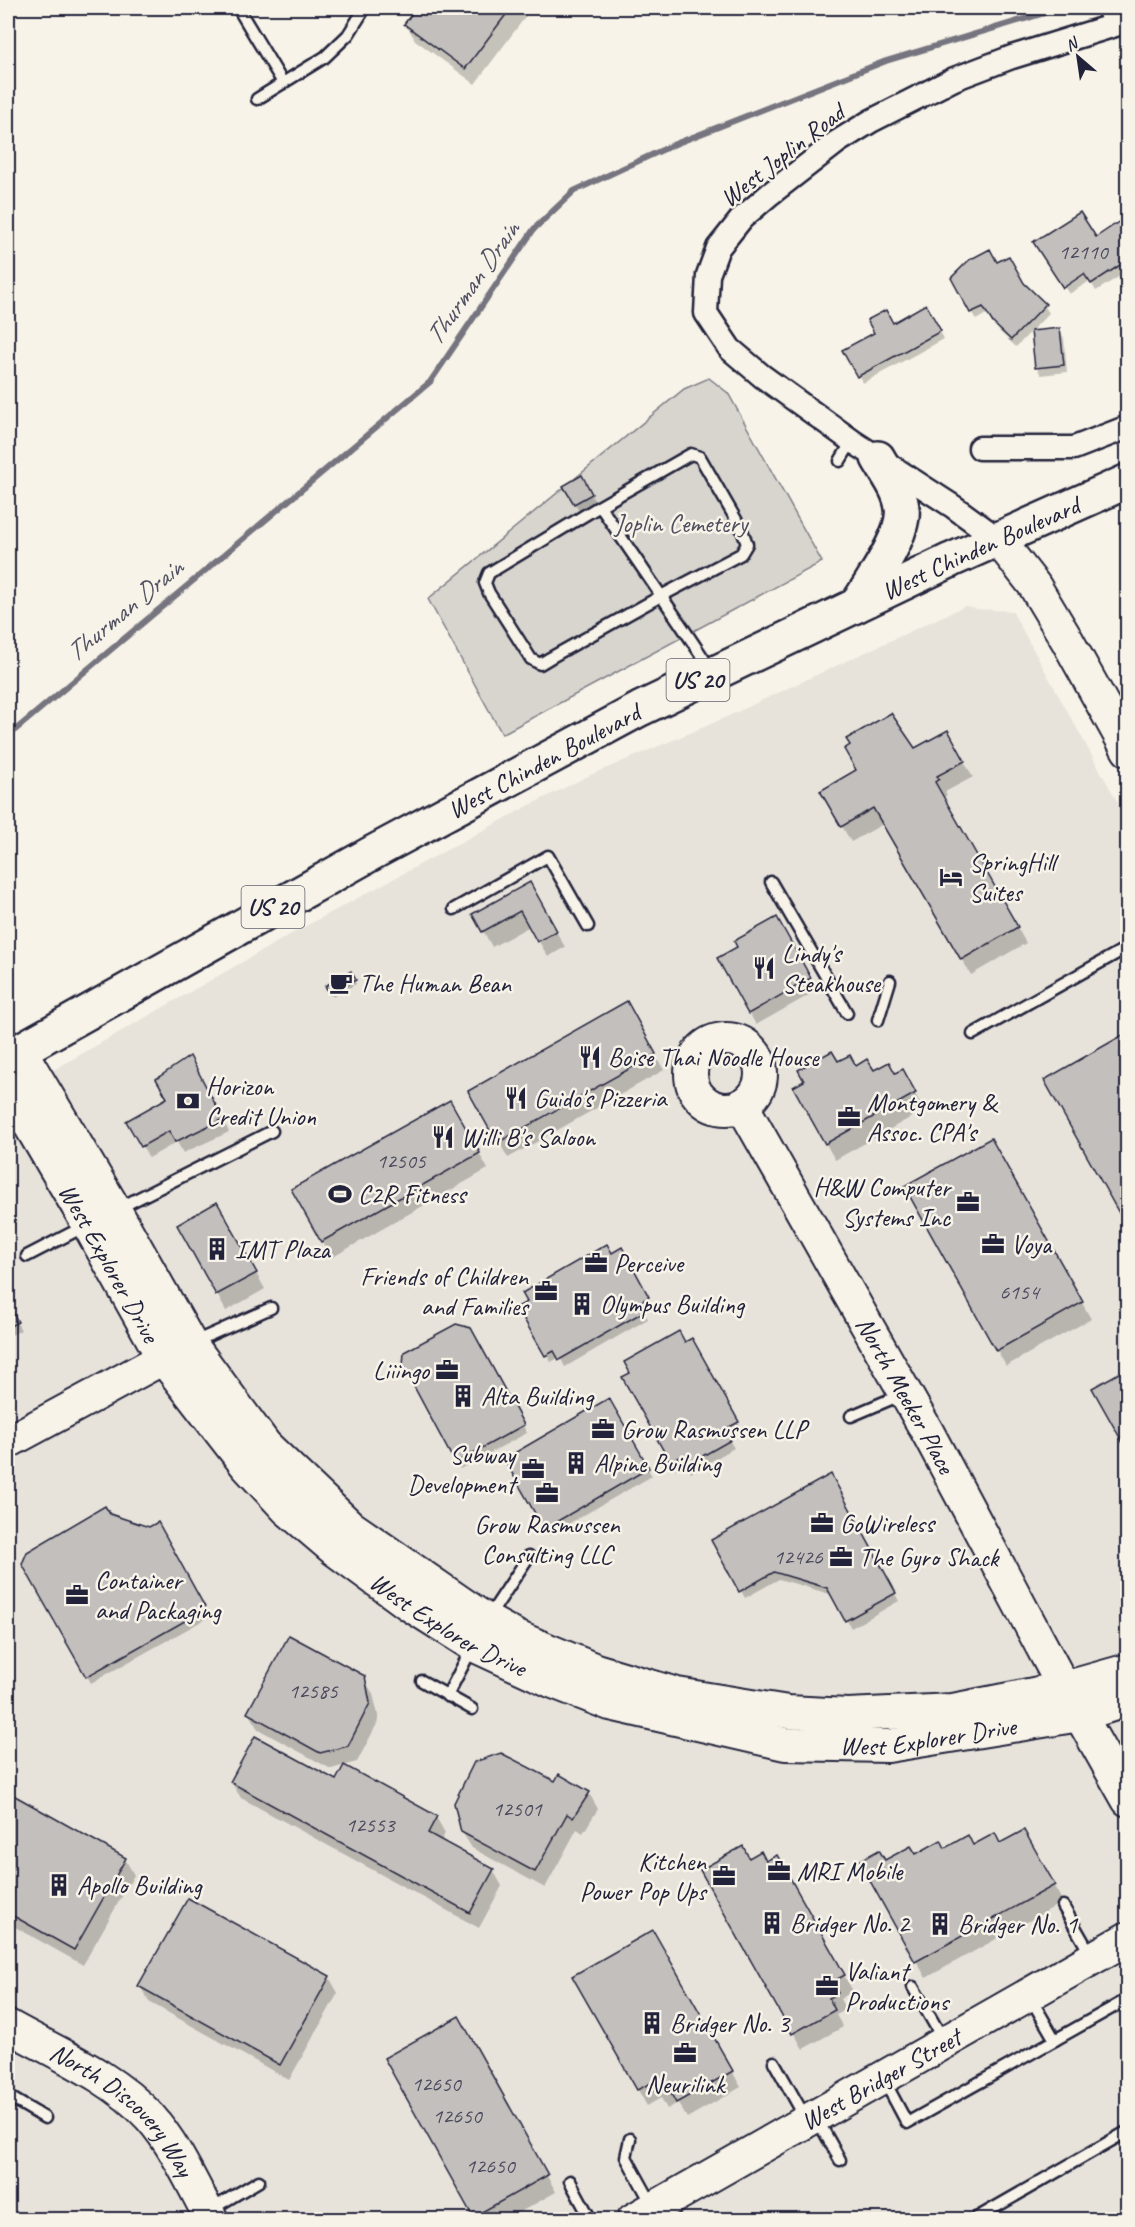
<svg xmlns="http://www.w3.org/2000/svg" width="1135" height="2227" font-family="Caveat,sans-serif">
	<style>
		.built { fill: #e7e3db }
		.green { fill: #d8d5cf; stroke: #7d7c85; stroke-width: 1.5 }
		.shadow { fill: #0003 }
		.lines { fill: none; stroke-linecap: round; stroke-linejoin: round }
		.stream { stroke: #76747f; stroke-width: 6 }
		.building { fill: #c2bfbd; stroke: #22223b; stroke-width: 1.5 }
		.lane-casing { stroke: #22223b; stroke-width: 15 }
		.street-casing { stroke: #22223b; stroke-width: 27 }
		.secondary-casing { stroke: #22223b; stroke-width: 36 }
		.primary-casing { stroke: #22223b; stroke-width: 38 }
		.lane { stroke: #f7f3e8; stroke-width: 10 }
		.street { stroke: #f7f3e8; stroke-width: 22 }
		.secondary { stroke: #f7f3e8; stroke-width: 32 }
		.primary { stroke: #f7f3e8; stroke-width: 33 }
		.labels { text-anchor: middle; stroke-width: 5; stroke-linejoin: round; paint-order: stroke }
		.number-label { font-size: 22px; fill: #4a495c }
		.shield { fill: #f7f3e8; stroke: #62616f; stroke-width: 1.5 }
		.shield-label { font-size: 24px; font-weight: bold; fill: #22223b }
		.street-label { font-size: 26px; fill: #22223b; stroke: #f7f3e8 }
		.park-label { font-size: 26px; fill: #504f60; stroke: #f7f3e8 }
		.poi-label { font-size: 26px; fill: #22223b; stroke: #f7f3e8; text-anchor: start }
		.water-label { font-size: 27px; font-style: italic; fill: #535263; stroke: #f7f3e8 }
	</style>
	<rect width="100%" height="100%" fill="#f7f3e8"/>
	<filter id="ink" filterUnits="userSpaceOnUse"><feTurbulence type="fractalNoise" baseFrequency=".0167" numOctaves="2"/><feDisplacementMap in="SourceGraphic" scale="12" xChannelSelector="R" yChannelSelector="G"/><feConvolveMatrix kernelMatrix="1 2 1 2 8 2 1 2 1" color-interpolation-filters="sRGB"/></filter>
	<g filter="url(#ink)">
		<path class="built" d="M965,606L977,609L1012,611L1127,819V2219H8V1096L293,933L530,805L588,776L711,724Z"/>
		<path class="green" d="M709,378L728,393L822,562L502,734L428,599L684,389Z"/>
		<g class="shadow">
			<path d="M418,8H532L475,84L415,40L406,24Z"/>
			<path d="M1128,236V271L1096,291L1090,281L1069,294L1040,250L1096,239Z"/>
			<path d="M996,264L1023,285L1044,305L1049,313L1016,347L999,331L988,313L976,320L953,278Z"/>
			<path d="M926,306L944,339L863,383L845,350Z"/>
			<path d="M1059,330L1064,338L1067,372L1041,375L1037,368Z"/>
			<path d="M581,477L595,502L579,511L565,486Z"/>
			<path d="M947,732L973,777L945,792L947,795L942,799L1026,943L971,975L883,824L851,842L822,791L858,770L915,749Z"/>
			<path d="M529,884L565,947L548,957L530,926L492,947L474,914Z"/>
			<path d="M776,919L816,991L756,1025L719,959L739,948Z"/>
			<path d="M350,973L356,984L333,997L327,986Z"/>
			<path d="M626,1003L664,1070L508,1158L470,1091Z"/>
			<path d="M838,1063L873,1072L895,1075L902,1071L924,1110L835,1160L795,1088Z"/>
			<path d="M196,1070L229,1132L183,1153L177,1142L149,1158L128,1121L169,1099Z"/>
			<path d="M450,1102L488,1169L331,1258L293,1190Z"/>
			<path d="M991,1140L1091,1319L1006,1366L906,1187Z"/>
			<path d="M217,1204L265,1289L226,1311L179,1225Z"/>
			<path d="M621,1249L652,1305L643,1310L648,1319L565,1367L560,1357L551,1362L519,1308Z"/>
			<path d="M8,1307L21,1330L8,1337Z"/>
			<path d="M470,1330L527,1433L460,1469L404,1366Z"/>
			<path d="M692,1340L742,1430L728,1438L734,1448L691,1473L686,1464L676,1469L624,1377Z"/>
			<path d="M608,1401L652,1476L549,1535L506,1459Z"/>
			<path d="M830,1476L899,1601L851,1628L833,1595L779,1579L745,1598L713,1541Z"/>
			<path d="M109,1516L149,1529L157,1524L209,1617L91,1683L24,1564Z"/>
			<path d="M363,1677L373,1694L379,1720L357,1762L331,1769L258,1729L248,1713Z"/>
			<path d="M231,1782H337L436,1817L445,1833L441,1842L493,1870L502,1886L479,1928L241,1798Z"/>
			<path d="M555,1783L589,1793L598,1809L583,1833L577,1829L545,1888L472,1848L462,1832Z"/>
			<path d="M8,1793L125,1859L134,1875L83,1965L8,1923Z"/>
			<path d="M1023,1832L1063,1902L926,1978L861,1862H885L945,1850L1000,1845Z"/>
			<path d="M776,1857L853,1991L840,1999L846,2010L836,2015L843,2027L803,2049L702,1871L749,1860L766,1863Z"/>
			<path d="M652,1932L741,2087L687,2118L678,2103L667,2109L661,2098L647,2106L574,1976Z"/>
			<path d="M329,1977L338,1993L289,2080L149,2002L140,1986Z"/>
			<path d="M458,2018L556,2192L506,2220H476L386,2058Z"/>
		</g>
		<g class="lines">
			<path class="stream" d="M8,736L430,382L534,229L574,191L675,144L886,61L1061,8"/>
		</g>
		<g class="building">
			<path d="M416,8H511L465,69L404,24Z"/>
			<path d="M1080,212L1096,237L1120,221L1128,234V260L1091,284L1084,274L1063,288L1033,242Z"/>
			<path d="M990,249L997,262L1009,256L1024,283L1046,304L1011,340L993,323L983,307L970,313L951,278L969,260Z"/>
			<path d="M926,304L941,331L857,377L842,350L874,333L867,320L886,310L893,323Z"/>
			<path d="M1060,328L1064,365L1035,368L1031,331Z"/>
			<path d="M582,475L592,494L574,504L563,486Z"/>
			<path d="M891,713L915,748L948,730L965,761L937,776L939,779L935,782L1018,927L961,960L873,808L841,827L820,791L856,770L844,749L850,745L846,739Z"/>
			<path d="M530,882L557,931L537,942L520,911L482,932L472,914Z"/>
			<path d="M777,917L811,978L748,1014L717,958L737,947L734,941Z"/>
			<path d="M351,971L356,980L330,994L325,986Z"/>
			<path d="M627,1001L656,1054L497,1143L468,1091Z"/>
			<path d="M1123,1035L1128,1043V1229L1044,1080Z"/>
			<path d="M832,1051L838,1061L850,1055L856,1066L867,1059L874,1070L889,1062L895,1073L903,1069L916,1093L825,1144L793,1087L804,1081L798,1070Z"/>
			<path d="M190,1056L223,1119L175,1142L169,1131L141,1147L126,1121L167,1098L156,1079Z"/>
			<path d="M450,1100L480,1153L321,1242L291,1189Z"/>
			<path d="M991,1138L1083,1302L996,1351L904,1186Z"/>
			<path d="M217,1202L257,1273L216,1295L177,1225Z"/>
			<path d="M607,1244L612,1253L622,1247L649,1297L640,1302L645,1311L559,1360L554,1351L545,1356L517,1307L527,1302L522,1293Z"/>
			<path d="M8,1304L18,1322L8,1327Z"/>
			<path d="M456,1324L471,1328L524,1425L455,1463L403,1366L404,1352Z"/>
			<path d="M679,1331L685,1342L692,1338L739,1422L725,1429L731,1440L685,1466L680,1457L670,1462L622,1377L630,1373L624,1362Z"/>
			<path d="M1128,1368V1452L1092,1388Z"/>
			<path d="M609,1398L649,1468L544,1529L504,1459Z"/>
			<path d="M831,1474L896,1593L845,1621L827,1588L774,1572L739,1592L711,1540Z"/>
			<path d="M105,1506L110,1514L149,1527L158,1522L206,1609L86,1677L22,1564L27,1552Z"/>
			<path d="M289,1635L365,1676L370,1703L348,1746L320,1753L247,1713Z"/>
			<path d="M255,1736L336,1780L344,1765L437,1816L428,1833L494,1869L470,1913L230,1782Z"/>
			<path d="M501,1753L555,1781L559,1774L590,1792L573,1818L567,1814L535,1872L461,1832L454,1803L474,1762Z"/>
			<path d="M8,1792L126,1858L74,1950L8,1913Z"/>
			<path d="M1024,1830L1055,1885L915,1962L859,1861L879,1850L885,1860L911,1846L916,1854L941,1840L945,1848L968,1835L973,1845L995,1833L1000,1843Z"/>
			<path d="M743,1846L749,1858L761,1851L766,1861L777,1855L845,1975L832,1982L838,1993L829,1998L835,2010L792,2034L700,1870Z"/>
			<path d="M188,1898L330,1976L280,2065L138,1986Z"/>
			<path d="M653,1930L733,2071L676,2103L668,2088L657,2094L651,2083L637,2090L572,1976Z"/>
			<path d="M459,2016L548,2175L473,2217L384,2058Z"/>
		</g>
		<g class="lines">
			<g class="lane-casing">
				<g id="lane">
					<path d="M238,8L283,83"/>
					<path d="M1102,8L1109,27"/>
					<path d="M257,99L325,57L348,35L365,8"/>
					<path d="M840,461L852,441"/>
					<path d="M600,506L691,454L700,457L742,530L747,544L741,554L661,596L550,658L540,664L531,659L489,593L485,583L489,573L600,506C637,561 675,615 711,670"/>
					<path d="M771,882L847,1013"/>
					<path d="M454,909L548,856L588,926"/>
					<path d="M878,1020L890,981"/>
					<path d="M973,1034L1128,947"/>
					<path d="M117,1209L272,1131"/>
					<path d="M27,1256L85,1226"/>
					<path d="M194,1342L271,1308"/>
					<path d="M851,1416L903,1394"/>
					<path d="M488,1618L529,1556"/>
					<path d="M422,1681L472,1709"/>
					<path d="M447,1696L472,1648"/>
					<path d="M1063,1906L1091,1955"/>
					<path d="M913,1987L944,2041"/>
					<path d="M1030,1997L1055,2040"/>
					<path d="M774,2062L806,2119"/>
					<path d="M884,2080L907,2123L1128,1999"/>
					<path d="M8,2096L45,2118"/>
					<path d="M817,2119L840,2160"/>
					<path d="M630,2139L626,2157L653,2206"/>
					<path d="M570,2181L591,2220"/>
					<path d="M193,2220L259,2181"/>
					<path d="M973,2220L1128,2131"/>
				</g>
			</g>
			<g class="street-casing">
				<g id="street">
					<path d="M980,448H1074L1128,427"/>
					<path d="M998,539L954,507L852,441L762,376L730,349L706,313L708,275L718,248L742,218L770,194L837,142L871,121L954,79L1012,57L1128,21"/>
				</g>
			</g>
			<g class="secondary-casing">
				<g id="secondary">
					<path d="M998,539L1034,585L1067,640L1128,750"/>
					<circle cx="726" cy="1074" r="35"/>
					<path d="M20,1050L115,1210L190,1343L265,1445L351,1527L486,1620L517,1637L596,1670L677,1694L788,1712L848,1715L953,1710L1064,1688L1128,1670"/>
					<path id="s1" d="M8,1088L88,1224L163,1358L246,1465L287,1509L334,1549L410,1605L473,1645L551,1681L610,1704L785,1744L888,1746L1080,1715L1128,1700"/>
					<path id="s2" d="M742,1105L928,1433L1064,1688"/>
					<path d="M8,1442L182,1348"/>
					<path d="M1080,1715L1128,1800"/>
					<path id="s3" d="M8,2026C56,2053 112,2076 150,2117C176,2146 193,2186 212,2220"/>
					<path id="s4" d="M633,2220L1128,1938"/>
				</g>
			</g>
			<g class="primary-casing">
				<g id="primary">
					<path d="M857,605C871,582 906,534 902,508C900,490 887,474 878,458"/>
					<path id="s5" d="M8,1057L374,852L640,709L951,560L1128,481"/>
				</g>
			</g>
			<use href="#lane" class="lane"/>
			<use href="#street" class="street"/>
			<use href="#secondary" class="secondary"/>
			<use href="#primary" class="primary"/>
		</g>
	</g>
	<defs>
		<g id="hotel-bare" transform="scale(1.8)"><path d="M-6-4.5h1.5V1H6V5H4.5V3h-9V5H-6ZM-4 0a1.8 1.8 0 1 1 3.6 0ZM.5 0V-2.5h3Q6-2.5 6 0Z" fill="#22223b" stroke="#f7f3e8" stroke-width="2.5" paint-order="stroke"/></g>
		<g id="restaurant-bare" transform="scale(1.8)"><path d="M-5-6h1v4h1v-4h1v4h1v-4h1v5L-1.5 .5V6h-2V.5L-5-1ZM5-6V6H3V1.5H1.5Q1.5-4 5-6Z" fill="#22223b" stroke="#f7f3e8" stroke-width="2.5" paint-order="stroke"/></g>
		<g id="cafe-bare" transform="scale(1.8)"><path d="M-5.5-4.5H6V0H3Q3 3.5 0 3.5H-2.5Q-5.5 3.5-5.5 0ZM3-3.2v2h1.7v-2ZM-6 4.5H4V6H-6Z" fill="#22223b" stroke="#f7f3e8" stroke-width="2.5" paint-order="stroke"/></g>
		<g id="bank-bare" transform="scale(1.8)"><path d="M-6-4H6V4H-6ZM0-2.3a2.3 2.3 0 1 0 0 4.6a2.3 2.3 0 1 0 0-4.6Z" fill="#22223b" stroke="#f7f3e8" stroke-width="2.5" paint-order="stroke"/></g>
		<g id="office-bare" transform="scale(1.8)"><path d="M-6-3h4V-5.5h4V-3h4V5H-6ZM-1-4.5V-3h2v-1.5ZM-6 0V1H6V0Z" fill="#22223b" stroke="#f7f3e8" stroke-width="2.5" paint-order="stroke"/></g>
		<g id="stadium-bare" transform="scale(1.8)"><path d="M0-5a6.5 5 0 1 0 0 10a6.5 5 0 1 0 0-10ZM-3.5-1.8h7v3.6h-7Z" fill="#22223b" stroke="#f7f3e8" stroke-width="2.5" paint-order="stroke"/></g>
		<g id="building-bare" transform="scale(1.8)"><path d="M-4-6H4V6H1V3H-1V6H-4ZM-2.5-4.3h1.7v1.8h-1.7ZM.8-4.3h1.7v1.8H.8ZM-2.5-1h1.7V.8h-1.7ZM.8-1h1.7V.8H.8Z" fill="#22223b" stroke="#f7f3e8" stroke-width="2.5" paint-order="stroke"/></g>
	</defs>
	<g fill-rule="evenodd">
		<use href="#hotel-bare" x="951" y="877"/>
		<use href="#restaurant-bare" x="764" y="968"/>
		<use href="#cafe-bare" x="341" y="983"/>
		<use href="#restaurant-bare" x="590" y="1057"/>
		<use href="#restaurant-bare" x="516" y="1098"/>
		<use href="#bank-bare" x="188" y="1101"/>
		<use href="#office-bare" x="849" y="1117"/>
		<use href="#restaurant-bare" x="443" y="1137"/>
		<use href="#stadium-bare" x="340" y="1194"/>
		<use href="#office-bare" x="968" y="1202"/>
		<use href="#office-bare" x="993" y="1244"/>
		<use href="#building-bare" x="217" y="1249"/>
		<use href="#office-bare" x="596" y="1263"/>
		<use href="#office-bare" x="546" y="1291"/>
		<use href="#building-bare" x="582" y="1304"/>
		<use href="#office-bare" x="447" y="1370"/>
		<use href="#building-bare" x="463" y="1396"/>
		<use href="#office-bare" x="603" y="1429"/>
		<use href="#building-bare" x="576" y="1463"/>
		<use href="#office-bare" x="533" y="1469"/>
		<use href="#office-bare" x="547" y="1493"/>
		<use href="#office-bare" x="822" y="1523"/>
		<use href="#office-bare" x="841" y="1557"/>
		<use href="#office-bare" x="77" y="1595"/>
		<use href="#office-bare" x="779" y="1871"/>
		<use href="#office-bare" x="724" y="1876"/>
		<use href="#building-bare" x="59" y="1885"/>
		<use href="#building-bare" x="772" y="1923"/>
		<use href="#building-bare" x="940" y="1924"/>
		<use href="#office-bare" x="827" y="1986"/>
		<use href="#building-bare" x="652" y="2023"/>
		<use href="#office-bare" x="685" y="2053"/>
	</g>
	<g class="labels">
		<g class="number-label">
			<text x="1083" y="259">12110</text>
			<text x="401" y="1168">12505</text>
			<text x="1019" y="1299">6154</text>
			<text x="798" y="1564">12426</text>
			<text x="313" y="1698">12585</text>
			<text x="517" y="1816">12501</text>
			<text x="370" y="1832">12553</text>
			<text x="436" y="2091">12650</text>
			<text x="457" y="2123">12650</text>
			<text x="490" y="2173">12650</text>
		</g>
		<g class="shield">
			<rect x="666.5" y="659" width="63" height="42" rx="4.5"/>
			<rect x="241.5" y="886" width="63" height="42" rx="4.5"/>
		</g>
		<g class="shield-label">
			<text x="698" y="688">US 20</text>
			<text x="273" y="915">US 20</text>
		</g>
		<g class="street-label">
			<text transform="translate(782 155) rotate(-38)" y="9">West Joplin Road</text>
			<text dy="9" stroke="none"><textPath href="#s5" startOffset="1098">West Chinden Boulevard</textPath></text>
			<text dy="9" stroke="none"><textPath href="#s5" startOffset="612">West Chinden Boulevard</textPath></text>
			<text dy="9" stroke="none"><textPath href="#s1" startOffset="202">West Explorer Drive</textPath></text>
			<text dy="9" stroke="none"><textPath href="#s2" startOffset="333">North Meeker Place</textPath></text>
			<text dy="9" stroke="none"><textPath href="#s1" startOffset="706">West Explorer Drive</textPath></text>
			<text dy="9" stroke="none"><textPath href="#s1" startOffset="1210">West Explorer Drive</textPath></text>
			<text dy="9" stroke="none"><textPath href="#s4" startOffset="285">West Bridger Street</textPath></text>
			<text dy="9" stroke="none"><textPath href="#s3" startOffset="144">North Discovery Way</textPath></text>
		</g>
		<g class="park-label">
			<text x="681" y="532">Joplin Cemetery</text>
		</g>
		<g class="poi-label">
			<text x="969" y="871">SpringHill<tspan x="969" dy="30">Suites</tspan></text>
			<text x="782" y="962">Lindy's<tspan x="782" dy="30">Steakhouse</tspan></text>
			<text x="359" y="992">The Human Bean</text>
			<text x="608" y="1066">Boise Thai Noodle House</text>
			<text x="206" y="1095">Horizon<tspan x="206" dy="30">Credit Union</tspan></text>
			<text x="534" y="1107">Guido's Pizzeria</text>
			<text x="867" y="1111">Montgomery &amp;<tspan x="867" dy="30">Assoc. CPA's</tspan></text>
			<text x="461" y="1146">Willi B's Saloon</text>
			<text x="950" y="1196" text-anchor="end">H&amp;W Computer<tspan x="950" dy="30">Systems Inc</tspan></text>
			<text x="358" y="1203">C2R Fitness</text>
			<text x="1011" y="1253">Voya</text>
			<text x="235" y="1258">IMT Plaza</text>
			<text x="614" y="1272">Perceive</text>
			<text x="528" y="1285" text-anchor="end">Friends of Children<tspan x="528" dy="30">and Families</tspan></text>
			<text x="600" y="1313">Olympus Building</text>
			<text x="429" y="1379" text-anchor="end">Liiingo</text>
			<text x="481" y="1405">Alta Building</text>
			<text x="621" y="1438">Grow Rasmussen LLP</text>
			<text x="515" y="1463" text-anchor="end">Subway<tspan x="515" dy="30">Development</tspan></text>
			<text x="594" y="1472">Alpine Building</text>
			<text x="840" y="1532">GoWireless</text>
			<text x="547" y="1533" text-anchor="middle">Grow Rasmussen<tspan x="547" dy="30">Consulting LLC</tspan></text>
			<text x="859" y="1566">The Gyro Shack</text>
			<text x="95" y="1589">Container<tspan x="95" dy="30">and Packaging</tspan></text>
			<text x="706" y="1870" text-anchor="end">Kitchen<tspan x="706" dy="30">Power Pop Ups</tspan></text>
			<text x="797" y="1880">MRI Mobile</text>
			<text x="77" y="1894">Apollo Building</text>
			<text x="790" y="1932">Bridger No. 2</text>
			<text x="958" y="1933">Bridger No. 1</text>
			<text x="845" y="1980">Valiant<tspan x="845" dy="30">Productions</tspan></text>
			<text x="670" y="2032">Bridger No. 3</text>
			<text x="685" y="2093" text-anchor="middle">Neurilink</text>
		</g>
		<g class="water-label">
			<text transform="translate(472 283) rotate(-55)" y="9">Thurman Drain</text>
			<text transform="translate(124 610) rotate(-40)" y="9">Thurman Drain</text>
		</g>
	</g>
	<rect width="1135" height="2227" fill="none" stroke="#f7f3e8" stroke-width="30"/>
	<rect x="15" y="15" width="1105" height="2197" fill="none" stroke="#22223b" stroke-width="2" filter="url(#ink)"/>
	<g transform="translate(1078 57) rotate(331)" stroke="#f7f3e8" stroke-width="4.5" paint-order="stroke">
	<path d="M0-4.5L10 22L0 15L-10 22Z" fill="#22223b"/>
	<text y="-9" font-size="16" font-weight="bold" text-anchor="middle" fill="#22223b">N</text>
	</g>
</svg>
